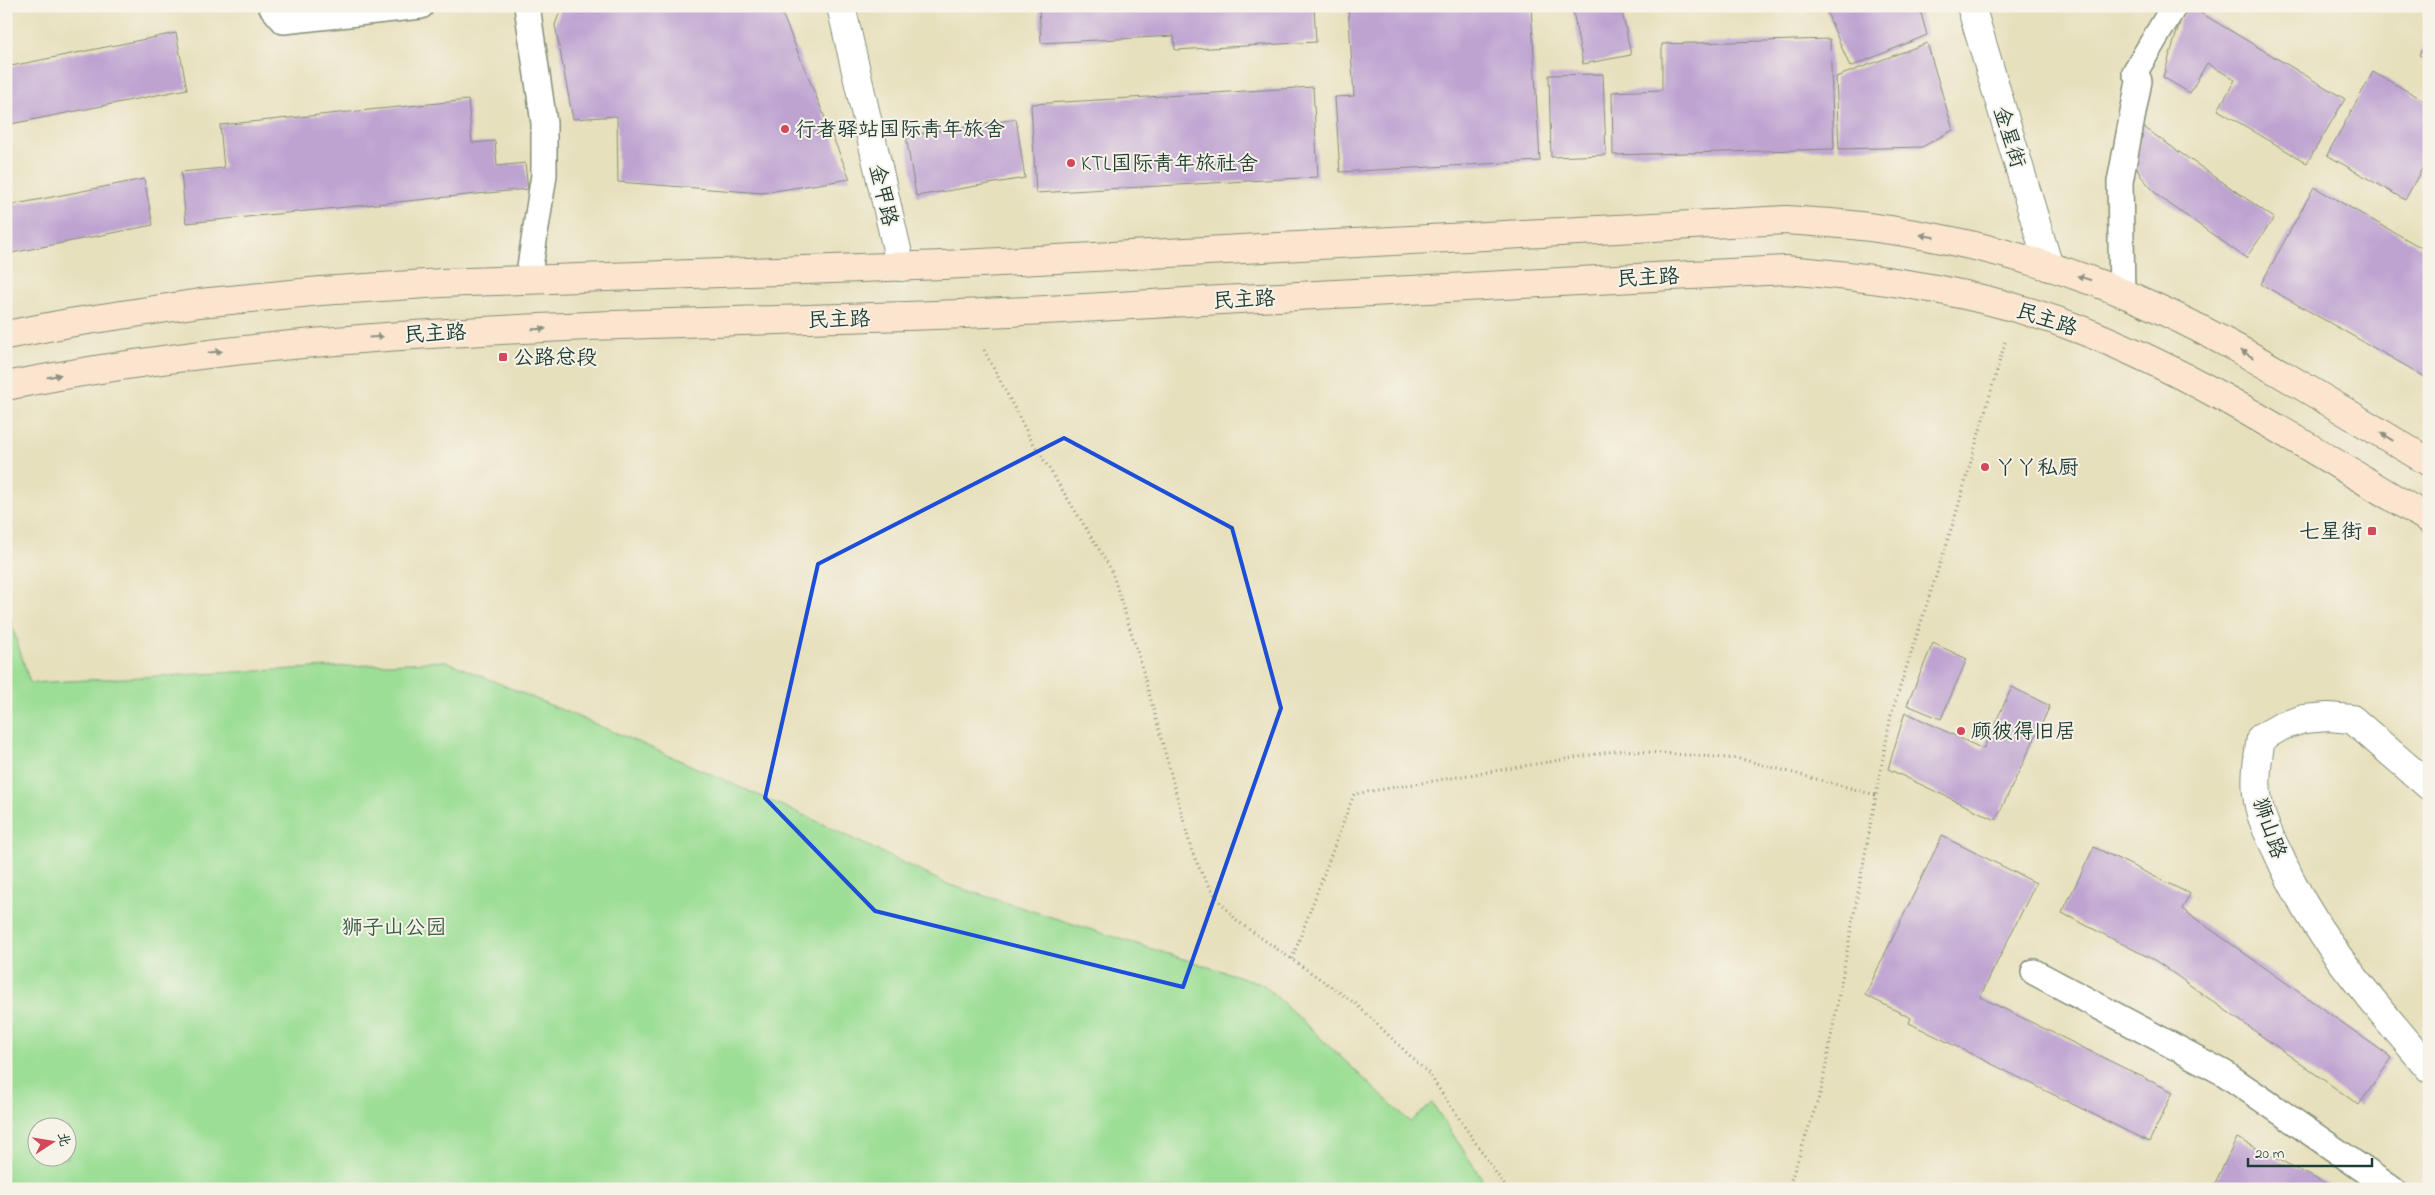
<svg xmlns="http://www.w3.org/2000/svg" width="2435" height="1195" font-family="'Indie Flower','LXGW WenKai TC',sans-serif">
	<style>
		.green { fill: #9cde95; stroke: #5e8e64; fill-rule: evenodd }
		.building { fill: #bea3d1 }
		.lines { fill: none; stroke-linecap: round; stroke-linejoin: round }
		.service-casing { stroke: #838e78; stroke-width: 28 }
		.minor-casing { stroke: #838e78; stroke-width: 30 }
		.secondary-casing { stroke: #838e78; stroke-width: 30 }
		.path { stroke: #838e78; stroke-width: 3; stroke-dasharray: 1 4; stroke-linecap: butt }
		.service { stroke: #fff; stroke-width: 25 }
		.minor { stroke: #fff; stroke-width: 28 }
		.secondary { stroke: #fbe5cf; stroke-width: 28 }
		.oneway { fill: #8d9182 }
		.marked { fill: none; stroke: #1d4ed8; stroke-width: 4; stroke-linejoin: round }
		.poi-dot { fill: #d1495b; stroke: #f7f3e8; stroke-width: 2 }
		.labels { text-anchor: middle; stroke-width: 4; stroke-linejoin: round; paint-order: stroke }
		.poi-label { font-size: 21px; fill: #1f3d34; stroke: #f7f3e8; text-anchor: start }
		.street-label { font-size: 21px; fill: #1f3d34; stroke: #f7f3e8 }
		.park-label { font-size: 21px; fill: #385d47; stroke: #f7f3e8 }
	</style>
	<rect width="100%" height="100%" fill="#f7f3e8"/>
	<filter id="ink" filterUnits="userSpaceOnUse"><feTurbulence type="fractalNoise" baseFrequency=".02" numOctaves="2"/><feDisplacementMap in="SourceGraphic" scale="10" xChannelSelector="R" yChannelSelector="G"/><feConvolveMatrix kernelMatrix="1 2 1 2 8 2 1 2 1" color-interpolation-filters="sRGB"/></filter>
	<filter id="wash" filterUnits="userSpaceOnUse"><feTurbulence type="fractalNoise" baseFrequency=".0096" numOctaves="4" result="noise"/><feDisplacementMap in="SourceGraphic" scale="20" xChannelSelector="R" yChannelSelector="G"/><feGaussianBlur stdDeviation="1.12" result="paint"/><feColorMatrix in="noise" values="0 0 0 0 0 0 0 0 0 0 0 0 0 0 0 0 0 1.4 0 .05"/><feComposite in="paint" operator="in"/></filter>
	<g filter="url(#wash)">
		<rect width="100%" height="100%" fill="#e7e0bd"/>
		<path class="green" d="M6,606L30,683L446,661L654,749L814,820L947,884L1263,984L1410,1122L1432,1103L1489,1189H6ZM38,1128H68V1158H38Z"/>
		<g id="blocks">
			<g class="building">
				<path d="M562,6H779L850,179L762,193L618,182L617,116L573,119L555,25Z"/>
				<path d="M1039,6H1314L1316,42L1175,50L1174,36L1041,43Z"/>
				<path d="M1348,6H1531L1540,161L1340,172L1335,97L1354,96Z"/>
				<path d="M1572,6H1621L1631,55L1583,64Z"/>
				<path d="M1829,6H1919L1927,35L1850,67L1825,8Z"/>
				<path d="M2189,6L2345,99L2307,163L2218,110L2235,80L2207,63L2190,93L2163,77L2180,22Z"/>
				<path d="M176,33L187,89L6,125V67Z"/>
				<path d="M2429,37V60L2419,55Z"/>
				<path d="M1830,39L1834,149L1613,155L1612,92L1662,90V44Z"/>
				<path d="M1927,43L1953,130L1922,147L1839,149L1836,77Z"/>
				<path d="M2373,72L2429,103V156L2405,200L2327,155Z"/>
				<path d="M1603,74L1606,155L1551,157L1549,75Z"/>
				<path d="M1313,87L1318,177L1036,193L1031,104Z"/>
				<path d="M468,100L472,143L495,141L497,166L525,163L528,189L186,223L181,172L224,168L220,125Z"/>
				<path d="M1016,119L1025,178L916,196L906,136Z"/>
				<path d="M2142,126L2274,218L2246,258L2158,196L2140,175L2135,162Z"/>
				<path d="M144,179L153,225L6,254V206Z"/>
				<path d="M2314,187L2429,252V379L2261,284Z"/>
				<path d="M1933,643L1967,659L1941,719L1907,705Z"/>
				<path d="M2012,687L2050,706L1996,820L1888,769L1905,712L1983,749Z"/>
				<path d="M1942,836L2036,883L1980,997L2173,1092L2149,1142L1909,1023L1911,1018L1865,995Z"/>
				<path d="M2094,847L2190,894L2182,909L2392,1058L2359,1105L2156,961L2062,913Z"/>
				<path d="M2237,1138L2336,1189H2212Z"/>
			</g>
		</g>
	</g>
	<g filter="url(#ink)">
		<use href="#blocks" fill-opacity="0" stroke="#838e78" stroke-width="1"/>
		<g class="lines">
			<g class="service-casing">
				<g id="service">
					<path d="M271,6L284,21L421,6"/>
					<path d="M527,6L544,123V175L528,280"/>
					<path d="M2122,293L2120,182L2139,81L2135,72L2174,6"/>
					<path d="M2034,972L2224,1073L2392,1189"/>
				</g>
			</g>
			<g class="minor-casing">
				<g id="minor">
					<path d="M841,6L901,267"/>
					<path d="M1971,6L2049,267"/>
					<path d="M2429,786L2352,719L2328,717L2304,719L2282,726L2261,738C2258,757 2255,775 2257,794C2259,815 2268,833 2277,851C2314,937 2370,998 2429,1068"/>
				</g>
			</g>
			<g class="secondary-casing">
				<g id="secondary">
					<path d="M6,335L69,323L200,303L321,291L441,283L943,265L1786,220C1813,222 1841,223 1869,227C1947,237 2026,256 2100,284C2216,328 2322,399 2429,462"/>
					<path d="M6,386C312,325 624,326 935,315C1030,312 1126,305 1221,300C1409,290 1597,280 1785,270C1887,278 1988,293 2084,331C2206,379 2316,453 2429,519"/>
				</g>
			</g>
			<g class="path">
				<path d="M984,350L1029,436L1111,569L1140,660L1192,852L1203,876L1217,898L1237,921L1356,1004L1429,1074L1507,1189"/>
				<path d="M1292,959L1354,794L1621,750L1741,759L1876,795"/>
				<path d="M1788,1189L1821,1091L1891,715L1956,514L2005,342"/>
			</g>
			<use href="#service" class="service"/>
			<use href="#minor" class="minor"/>
			<use href="#secondary" class="secondary"/>
		</g>
		<defs><path id="oneway-solid" d="M-6-.8H1V-3.2L6.5 0L1 3.2V.8H-6Z" transform="scale(1.25)"/></defs>
		<g class="oneway">
			<use href="#oneway-solid" transform="translate(1927 236) rotate(-170)"/>
			<use href="#oneway-solid" transform="translate(2084 278) rotate(-162)"/>
			<use href="#oneway-solid" transform="translate(539 329) rotate(-2)"/>
			<use href="#oneway-solid" transform="translate(376 337) rotate(-4)"/>
			<use href="#oneway-solid" transform="translate(215 352) rotate(-6)"/>
			<use href="#oneway-solid" transform="translate(2247 354) rotate(-149)"/>
			<use href="#oneway-solid" transform="translate(54 376) rotate(-11)"/>
			<use href="#oneway-solid" transform="translate(2387 437) rotate(-149)"/>
		</g>
	</g>
	<path class="marked" d="M1064,438L1232,528L1281,708L1183,987L875,911L765,798L818,564Z"/>
	<g class="poi-dot">
		<circle cx="785" cy="129" r="5"/>
		<circle cx="1071" cy="163" r="5"/>
		<rect x="498" y="352" width="10" height="10" rx="2.5"/>
		<circle cx="1985" cy="467" r="5"/>
		<rect x="2367" y="526" width="10" height="10" rx="2.5"/>
		<circle cx="1961" cy="731" r="5"/>
	</g>
	<g class="labels">
		<g class="poi-label">
			<text x="795" y="136">行者驿站国际青年旅舍</text>
			<text x="1081" y="170">KTL国际青年旅社舍</text>
			<text x="513" y="364">公路总段</text>
			<text x="1995" y="474">丫丫私厨</text>
			<text x="2362" y="538" text-anchor="end">七星街</text>
			<text x="1971" y="738">顾彼得旧居</text>
		</g>
		<g class="street-label">
			<text transform="translate(2010 137) rotate(73)" y="7">金星街</text>
			<text transform="translate(884 195) rotate(77)" y="7">金甲路</text>
			<text transform="translate(1648 277) rotate(-3)" y="7">民主路</text>
			<text transform="translate(1244 299) rotate(-3)" y="7">民主路</text>
			<text transform="translate(839 319) rotate(-2)" y="7">民主路</text>
			<text transform="translate(2047 319) rotate(18)" y="7">民主路</text>
			<text transform="translate(435 333) rotate(-3)" y="7">民主路</text>
			<text transform="translate(2270 828) rotate(71)" y="7">狮山路</text>
		</g>
		<g class="park-label">
			<text x="394" y="934">狮子山公园</text>
		</g>
	</g>
	<rect width="2435" height="1195" fill="none" stroke="#f7f3e8" stroke-width="25"/>
	<g transform="translate(52 1142) rotate(78)"><circle r="24" fill="#f7f3e8" stroke="#a1aaa0"/>
	<path d="M0-4L9 19L0 12L-9 19Z" fill="#d1495b"/>
	<text y="-8" font-size="14" font-weight="bold" text-anchor="middle" fill="#1f3d34">北</text>
	</g>
	<path d="M2248 1158v8h124v-8" fill="none" stroke="#1f3d34" stroke-width="2.5"/>
	<text x="2255" y="1158" font-size="15" fill="#1f3d34" stroke="#f7f3e8" stroke-width="4" paint-order="stroke">20 m</text>
</svg>
